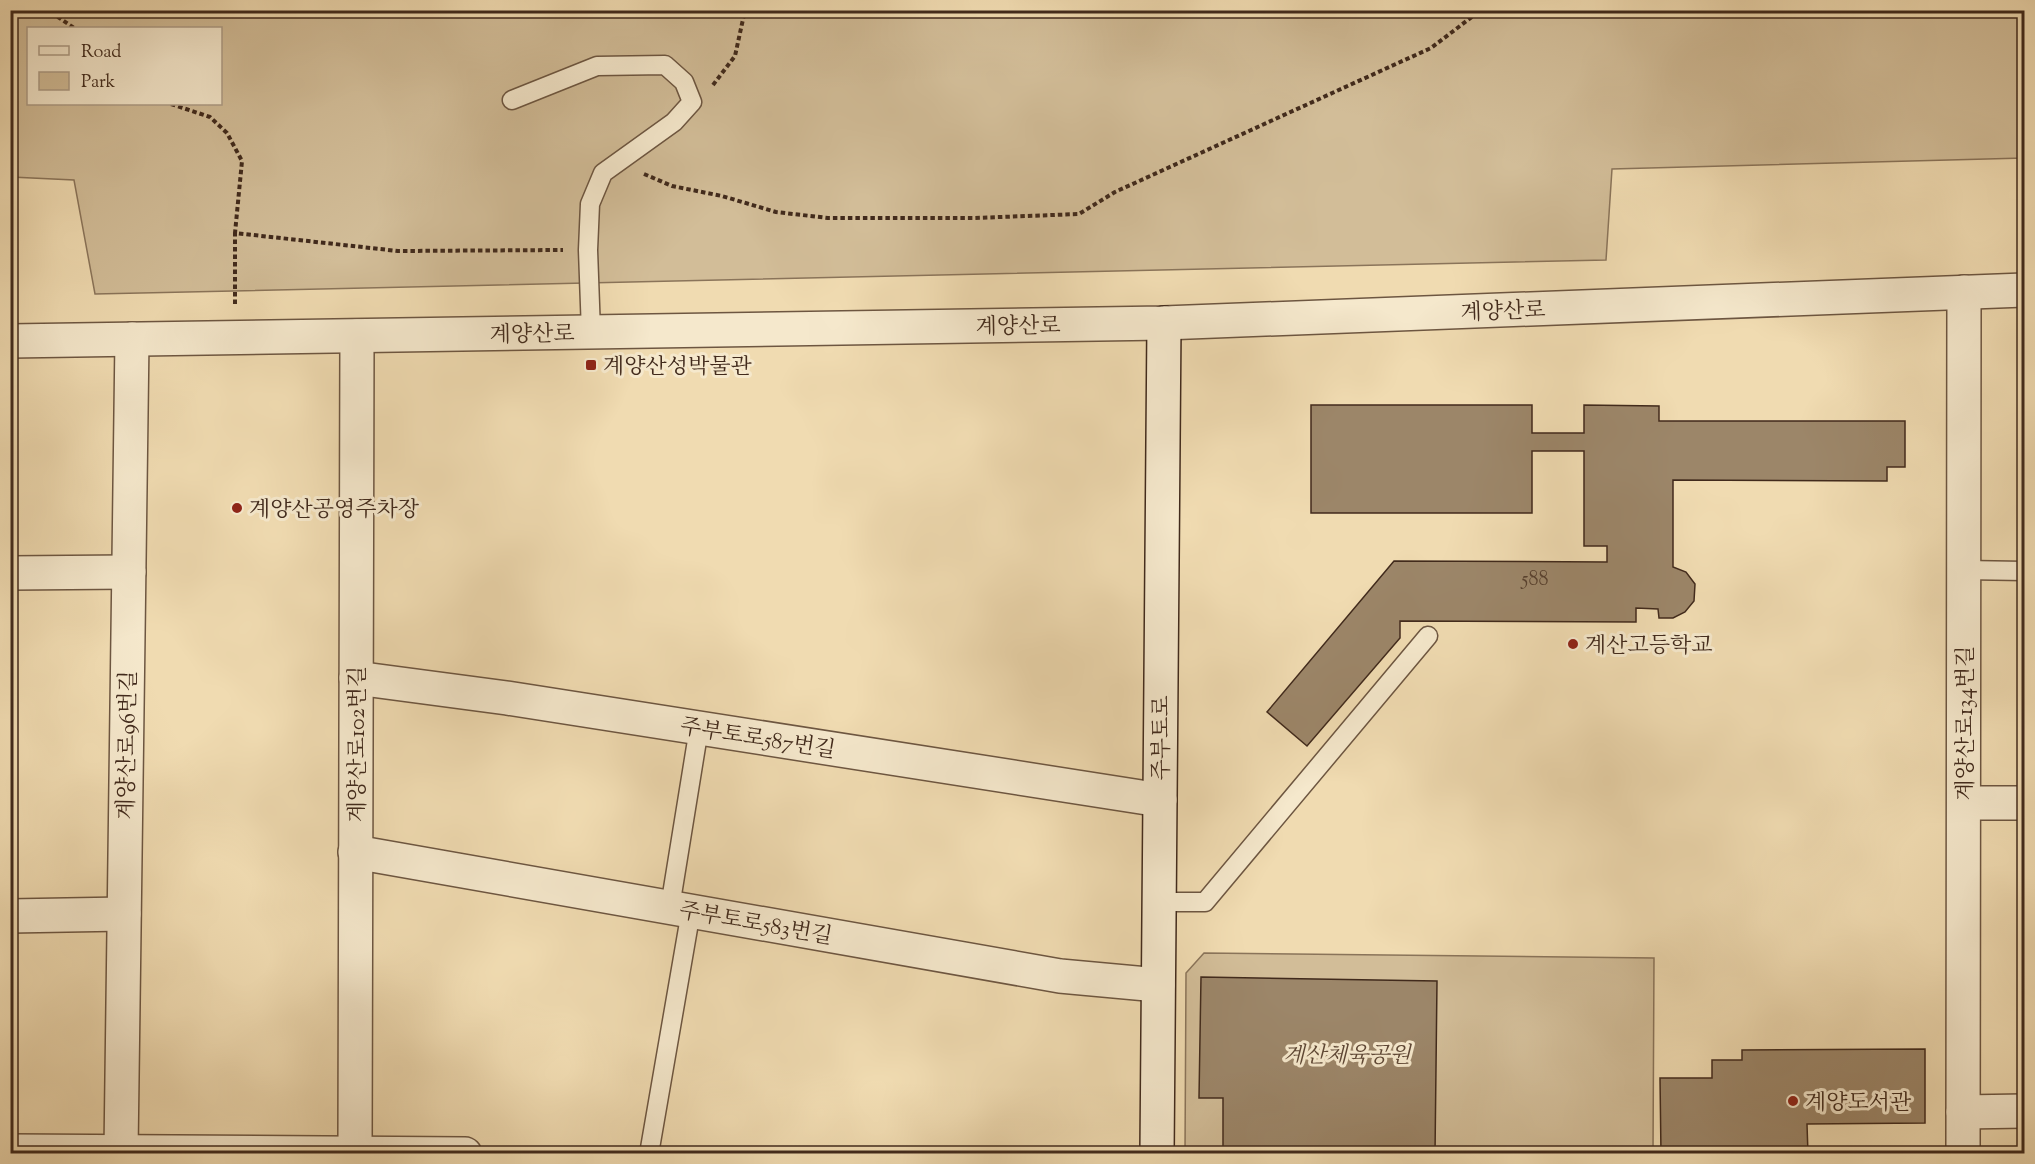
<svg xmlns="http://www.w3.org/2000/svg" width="2035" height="1164" font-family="'Sorts Mill Goudy','Noto Serif KR',serif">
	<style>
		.green { fill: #d2bd98; stroke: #8a745a; stroke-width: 1.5; fill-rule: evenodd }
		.building { fill: #9c8669; stroke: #412a1c; stroke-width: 1.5 }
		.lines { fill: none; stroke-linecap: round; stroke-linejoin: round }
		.service-casing { stroke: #6d5641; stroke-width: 21 }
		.minor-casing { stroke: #6d5641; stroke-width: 36 }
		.tertiary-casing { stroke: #6d5641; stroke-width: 36 }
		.secondary-casing { stroke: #412a1c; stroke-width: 36 }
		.path { stroke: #412a1c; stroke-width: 4; stroke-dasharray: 4.5 3; stroke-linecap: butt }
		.service { stroke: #f5e8cc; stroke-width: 18 }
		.minor { stroke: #f5e8cc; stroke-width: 33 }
		.tertiary { stroke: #f5e8cc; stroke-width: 33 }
		.secondary { stroke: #f5e8cc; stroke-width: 33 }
		.poi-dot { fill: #8f2418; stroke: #f5e8cc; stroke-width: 2 }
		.labels { text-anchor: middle; stroke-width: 6; stroke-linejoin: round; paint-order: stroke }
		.number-label { font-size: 20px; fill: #58412f }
		.street-label { font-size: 22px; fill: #412a1c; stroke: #f5e8cc }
		.poi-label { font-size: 22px; fill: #412a1c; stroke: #f5e8cc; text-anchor: start }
		.park-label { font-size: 22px; font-style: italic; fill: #5e4735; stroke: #f5e8cc }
	</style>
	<rect width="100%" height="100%" fill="#f0dbb1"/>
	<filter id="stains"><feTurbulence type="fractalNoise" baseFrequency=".00333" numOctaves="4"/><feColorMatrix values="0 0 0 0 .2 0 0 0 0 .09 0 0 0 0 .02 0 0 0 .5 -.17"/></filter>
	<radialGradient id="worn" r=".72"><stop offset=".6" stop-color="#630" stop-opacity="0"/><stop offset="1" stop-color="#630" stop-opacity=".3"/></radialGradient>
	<g class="green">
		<path d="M11,11H2024V158L1612,169L1606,260L95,294L74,180L11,177ZM28,28H220V104H28Z"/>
		<path d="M1204,953L1654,958L1653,1153L1185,1154L1186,973Z"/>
	</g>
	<g class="building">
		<path d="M1311,405H1532V433H1584V405L1659,406V421H1905V467H1887V481L1673,480V567L1686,572L1695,584L1694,601L1685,612L1673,618H1659L1658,609L1636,608V622L1400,621V638L1307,746L1267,712L1394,561L1607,562V546H1584V451H1532V513H1311Z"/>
		<path d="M1201,977L1437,981L1435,1154H1223V1098H1199Z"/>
		<path d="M1925,1049V1123L1807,1124L1808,1154H1661L1660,1078H1712V1060H1742V1050Z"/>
	</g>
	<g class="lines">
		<g class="service-casing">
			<g id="service">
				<path d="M512,100L597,66L665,65L684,82L692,102L674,122L603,173L590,204L588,250L591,332"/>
				<path d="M1964,570L2024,571"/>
				<path d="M1159,902H1205L1428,636"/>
				<path d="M670,907L699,728"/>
				<path d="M649,1154L691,911"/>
			</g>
		</g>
		<g class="minor-casing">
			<g id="minor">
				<path d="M10,573L129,572"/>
				<path d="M356,678L507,698L1160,800"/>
				<path d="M1964,803H2024"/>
				<path d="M355,852L1060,976L1158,985"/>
				<path d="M10,916L124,914"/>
				<path d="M1963,1112L2024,1111"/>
				<path d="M10,1151L465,1154"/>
				<path d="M121,1151L132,339"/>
				<path d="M355,1153L357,336"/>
				<path d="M1963,1154L1964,292"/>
			</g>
		</g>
		<g class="tertiary-casing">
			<path id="tertiary" d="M10,341L1164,323L2024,290"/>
		</g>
		<g class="secondary-casing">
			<path id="secondary" d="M1157,1154L1164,323"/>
		</g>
		<g class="path">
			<path d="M44,10L58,17L74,28"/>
			<path d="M713,85L735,56L745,10"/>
			<path d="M171,104L210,117L227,133L242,161L235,233L398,251L563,250"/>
			<path d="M644,174L672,186L722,196L776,212L828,218H975L1079,214L1115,192L1431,48L1481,10"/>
			<path d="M235,304V233"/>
		</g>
		<use href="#service" class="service"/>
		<use href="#minor" class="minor"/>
		<use href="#tertiary" class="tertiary"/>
		<use href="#secondary" class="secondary"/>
	</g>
	<g class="poi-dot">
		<rect x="585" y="359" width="12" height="12" rx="3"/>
		<circle cx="237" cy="508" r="6"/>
		<circle cx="1573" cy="644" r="6"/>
		<circle cx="1793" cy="1101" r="6"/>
	</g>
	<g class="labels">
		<g class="number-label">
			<text x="1535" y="585">588</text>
		</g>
		<g class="street-label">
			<text transform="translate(1503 310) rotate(-2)" y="8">계양산로</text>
			<text transform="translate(1018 325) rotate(-1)" y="8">계양산로</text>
			<text transform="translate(532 333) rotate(-1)" y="8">계양산로</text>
			<text transform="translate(1964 723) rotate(-90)" y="8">계양산로134번길</text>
			<text transform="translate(758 737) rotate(9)" y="8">주부토로587번길</text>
			<text transform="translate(1160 738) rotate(-90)" y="8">주부토로</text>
			<text transform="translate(356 744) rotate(-90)" y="8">계양산로102번길</text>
			<text transform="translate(126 745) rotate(-89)" y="8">계양산로96번길</text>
			<text transform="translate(756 922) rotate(10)" y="8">주부토로583번길</text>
		</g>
		<g class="poi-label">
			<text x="603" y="373">계양산성박물관</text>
			<text x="249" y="516">계양산공영주차장</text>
			<text x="1585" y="652">계산고등학교</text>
			<text x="1805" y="1109">계양도서관</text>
		</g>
		<g class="park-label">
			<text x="1347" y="1062">계산체육공원</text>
		</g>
	</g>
	<rect width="2035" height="1164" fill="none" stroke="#f0dbb1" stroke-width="36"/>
	<rect x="12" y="12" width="2011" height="1140" fill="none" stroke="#412a1c" stroke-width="3"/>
	<rect x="18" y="18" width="1999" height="1128" fill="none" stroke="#412a1c" stroke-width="1.5"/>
	<rect x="27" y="27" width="195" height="78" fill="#f5e8cc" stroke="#ad9c86" stroke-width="1.5"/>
	<rect x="39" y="46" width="30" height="9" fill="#f5e8cc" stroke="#ad9c86" stroke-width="1.5"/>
	<text x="81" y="57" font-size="18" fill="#412a1c">Road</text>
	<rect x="39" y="72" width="30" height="18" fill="#d2bd98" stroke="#ad9c86" stroke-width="1.5"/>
	<text x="81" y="87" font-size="18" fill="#412a1c">Park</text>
	<rect width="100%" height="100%" filter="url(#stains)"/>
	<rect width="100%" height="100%" fill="url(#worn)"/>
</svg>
